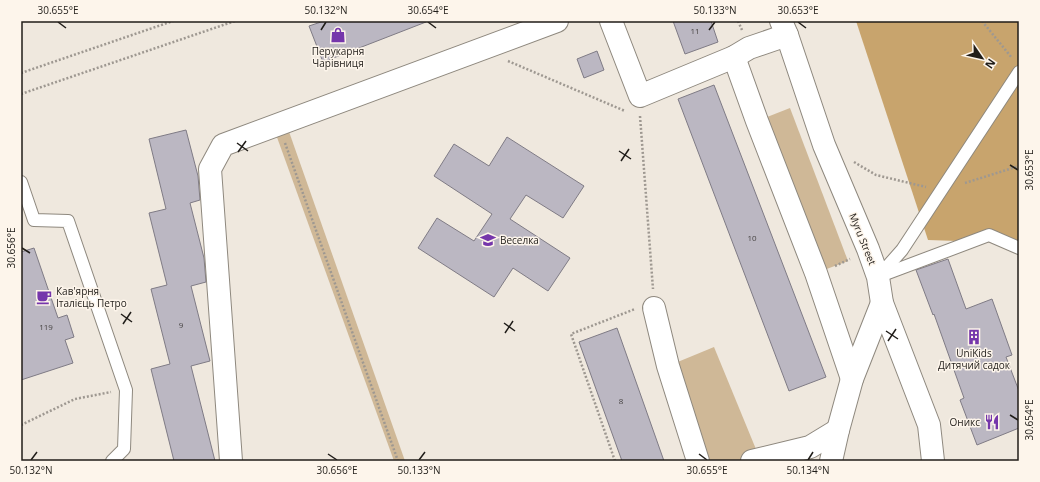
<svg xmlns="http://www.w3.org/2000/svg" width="1040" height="482" font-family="'Open Sans',sans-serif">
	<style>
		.green { fill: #cfb897 }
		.forest { fill: #c8a46d }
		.building { fill: #bbb7c2; stroke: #7f7b85 }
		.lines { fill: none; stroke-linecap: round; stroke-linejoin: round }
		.service-casing { stroke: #8e887e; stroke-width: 14 }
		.minor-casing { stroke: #8e887e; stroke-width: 24 }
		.path { stroke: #9e9891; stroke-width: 2.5; stroke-dasharray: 2 2; stroke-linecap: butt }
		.service { stroke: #fff; stroke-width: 12 }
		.minor { stroke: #fff; stroke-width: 22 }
		.ticks { fill: none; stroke: #201d19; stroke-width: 1.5 }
		.labels { text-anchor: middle; stroke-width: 3; stroke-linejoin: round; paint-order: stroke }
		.number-label { font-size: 8px; fill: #474443 }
		.poi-label { font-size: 10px; fill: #201d19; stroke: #fdf5eb }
		.street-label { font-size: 10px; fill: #201d19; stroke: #fdf5eb }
		.neatline { fill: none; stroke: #201d19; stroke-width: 1.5 }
		.ticks-label { font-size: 10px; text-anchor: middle; fill: #201d19 }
	</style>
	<rect width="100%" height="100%" fill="#efe8de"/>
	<g class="green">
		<path d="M790,108L848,261L816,273L757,121Z"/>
		<path d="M287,126L405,461H394L274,129Z"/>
		<path d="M714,347L760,459L752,461H698L668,366Z"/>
	</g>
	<path class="forest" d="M856,21H1019V243L928,240Z"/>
	<g class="building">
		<path d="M324,21H426V22L323,62L309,26Z"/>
		<path d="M673,21H711L718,42L685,54Z"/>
		<path d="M597,51L604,70L584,78L577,59Z"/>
		<path d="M714,85L826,377L789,391L678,99Z"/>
		<path d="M186,130L198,176L200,200L190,203L204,258L206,282L191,286L210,361L191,366L215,461H174L151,369L170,364L151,289L167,285L149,213L166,209L149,139Z"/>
		<path d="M507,137L584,186L563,218L526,195L510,219L570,258L548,291L513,268L494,297L418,248L437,218L474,241L492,214L434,176L454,144L489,166Z"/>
		<path d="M34,248L58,318L67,315L74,337L65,340L73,363L21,380V252Z"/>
		<path d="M948,259L966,309L992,299L1012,355L1006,357L1019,391V428L977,445L960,400L964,398L934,314L933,315L916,270Z"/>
		<path d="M617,328L664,461H622L579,342Z"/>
	</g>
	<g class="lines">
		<g class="service-casing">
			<g id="service">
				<path d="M21,182L34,220L68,221L126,390L124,449L112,461"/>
				<path d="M880,276L989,235L1019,248"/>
				<path d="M878,277L902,250L1019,72"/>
			</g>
		</g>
		<g class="minor-casing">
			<g id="minor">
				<path d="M611,21L640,96L734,57L749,48L787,35"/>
				<path d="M781,21L787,35L824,145L868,249L878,277L882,303L929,425L933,461"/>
				<path d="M734,57L757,121L816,273L852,379"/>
				<path d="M654,308L668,366L698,461"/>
				<path d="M231,461L210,169L223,145L557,21"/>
				<path d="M752,461L810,447L838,430"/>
				<path d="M831,461L838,430L852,379L882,303"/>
			</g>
		</g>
		<g class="path">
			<path d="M738,21L742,30"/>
			<path d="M982,21L1012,58"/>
			<path d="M508,61L625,111"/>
			<path d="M21,73L173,21"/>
			<path d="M21,94L235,21"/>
			<path d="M640,116L653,289"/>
			<path d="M285,143L398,461"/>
			<path d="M854,162L876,175L926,187"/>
			<path d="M965,183L1019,166"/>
			<path d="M835,266L850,259"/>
			<path d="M21,425L75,399L111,392"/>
			<path d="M615,461L571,334L635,309"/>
		</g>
		<use href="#service" class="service"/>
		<use href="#minor" class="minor"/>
	</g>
	<path class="ticks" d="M58,22L66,28M428,22L436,28M798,22L806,28M321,30L326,22M709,30L715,22M237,143L248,151M619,151L631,159M238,152L246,141M621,161L629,149M1010,165L1018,170M22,248L30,253M121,314L132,322M504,323L515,331M123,324L131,312M886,331L898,339M505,333L513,321M888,341L896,329M1010,415L1018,420M328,454L337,460M699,454L707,460M31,460L37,452M419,460L425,452M808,460L813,452"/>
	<defs>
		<g id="shop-bare" transform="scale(1.2)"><path d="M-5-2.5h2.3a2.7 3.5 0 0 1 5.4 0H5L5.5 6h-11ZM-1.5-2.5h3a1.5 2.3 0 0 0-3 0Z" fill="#7536ab" stroke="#fdf5eb" stroke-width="2.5" paint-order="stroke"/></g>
		<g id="school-bare" transform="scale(1.2)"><path d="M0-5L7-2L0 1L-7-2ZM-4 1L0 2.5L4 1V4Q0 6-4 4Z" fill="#7536ab" stroke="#fdf5eb" stroke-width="2.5" paint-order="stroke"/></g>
		<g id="cafe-bare" transform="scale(1.2)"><path d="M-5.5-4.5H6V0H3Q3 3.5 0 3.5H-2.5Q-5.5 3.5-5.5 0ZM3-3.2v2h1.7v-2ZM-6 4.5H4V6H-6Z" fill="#7536ab" stroke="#fdf5eb" stroke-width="2.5" paint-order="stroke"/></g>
		<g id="building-bare" transform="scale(1.2)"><path d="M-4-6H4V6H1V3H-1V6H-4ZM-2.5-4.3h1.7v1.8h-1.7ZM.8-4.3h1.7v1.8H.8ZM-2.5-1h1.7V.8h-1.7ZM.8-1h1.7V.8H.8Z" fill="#7536ab" stroke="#fdf5eb" stroke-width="2.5" paint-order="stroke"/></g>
		<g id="restaurant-bare" transform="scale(1.2)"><path d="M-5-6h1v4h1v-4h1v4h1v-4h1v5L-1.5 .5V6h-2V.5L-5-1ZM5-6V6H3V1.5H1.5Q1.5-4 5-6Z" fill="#7536ab" stroke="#fdf5eb" stroke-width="2.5" paint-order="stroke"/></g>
	</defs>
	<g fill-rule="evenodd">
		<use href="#shop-bare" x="338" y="35"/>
		<use href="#school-bare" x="488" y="240"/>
		<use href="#cafe-bare" x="44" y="297"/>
		<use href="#building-bare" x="974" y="337"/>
		<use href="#restaurant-bare" x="992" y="422"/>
	</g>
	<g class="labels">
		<g class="number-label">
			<text x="695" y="34">11</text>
			<text x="752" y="241">10</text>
			<text x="181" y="328">9</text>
			<text x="46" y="330">119</text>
			<text x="621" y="404">8</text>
		</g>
		<g class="poi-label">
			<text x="338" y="55">Перукарня<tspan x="338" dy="12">Чарівниця</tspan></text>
			<text x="500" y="244" text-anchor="start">Веселка</text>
			<text x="56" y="295" text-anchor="start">Кав'ярня<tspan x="56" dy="12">Італієць Петро</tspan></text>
			<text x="974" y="357">UniKids<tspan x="974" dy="12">Дитячий садок</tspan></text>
			<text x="980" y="426" text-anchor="end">Оникс</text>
		</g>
		<g class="street-label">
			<text transform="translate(863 239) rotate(68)" y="4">Myru Street</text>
		</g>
	</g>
	<rect width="1040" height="482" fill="none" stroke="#fdf5eb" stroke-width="44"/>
	<g transform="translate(982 58) rotate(124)" stroke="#fdf5eb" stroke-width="3" paint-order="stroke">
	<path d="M0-3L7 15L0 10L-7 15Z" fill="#201d19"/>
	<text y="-6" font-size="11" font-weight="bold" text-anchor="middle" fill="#201d19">N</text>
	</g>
	<rect x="22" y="22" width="996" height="438" class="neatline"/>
	<g class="ticks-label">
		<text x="58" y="14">30.655°E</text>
		<text x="326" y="14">50.132°N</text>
		<text x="428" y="14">30.654°E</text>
		<text x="715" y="14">50.133°N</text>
		<text x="798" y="14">30.653°E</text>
		<text transform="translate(1029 170) rotate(-90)" y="4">30.653°E</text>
		<text transform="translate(11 248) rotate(-90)" y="4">30.656°E</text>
		<text transform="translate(1029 420) rotate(-90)" y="4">30.654°E</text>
		<text x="31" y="474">50.132°N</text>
		<text x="337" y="474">30.656°E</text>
		<text x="419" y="474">50.133°N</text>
		<text x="707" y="474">30.655°E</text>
		<text x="808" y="474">50.134°N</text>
	</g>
</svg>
